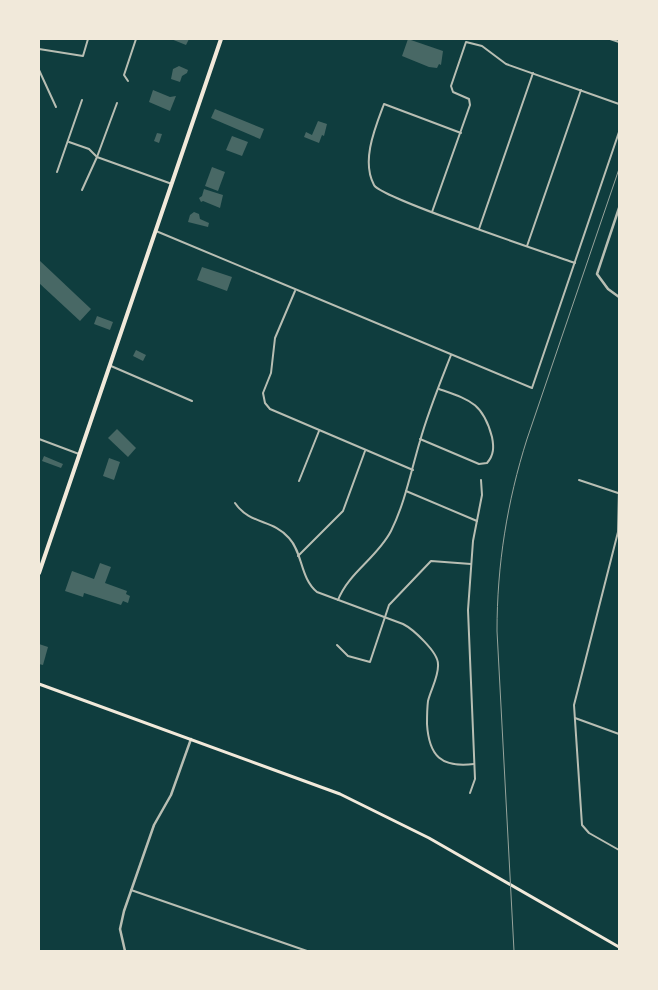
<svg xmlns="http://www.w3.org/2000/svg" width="658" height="990" font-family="Quicksand,sans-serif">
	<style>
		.building { fill: #486865 }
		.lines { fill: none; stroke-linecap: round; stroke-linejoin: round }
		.minor { stroke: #b8beb3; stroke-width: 2 }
		.tertiary { stroke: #b8beb3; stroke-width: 2.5 }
		.secondary { stroke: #f1e9da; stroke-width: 3 }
		.primary { stroke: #f1e9da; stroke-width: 4 }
		.rail { stroke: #97a49c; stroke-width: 1 }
	</style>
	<rect width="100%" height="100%" fill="#0f3d3e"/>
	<g class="building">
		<path d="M171,39H189L186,45Z"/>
		<path d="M408,39L443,51L441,65L439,64L437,68L429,67L402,56Z"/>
		<path d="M179,66L188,70L187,73L182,76L180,82L171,79L173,69Z"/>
		<path d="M153,90L170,97L176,96L170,111L149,102Z"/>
		<path d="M215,109L264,129L260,139L211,118Z"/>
		<path d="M318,121L327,124L324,136L322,135L319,143L304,137L306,132L312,135Z"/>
		<path d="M157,133L162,134L159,143L154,141Z"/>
		<path d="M232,136L248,142L242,156L226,150Z"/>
		<path d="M212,167L225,172L218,191L205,186Z"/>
		<path d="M204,189L223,195L220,208L203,201L201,202L199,198L202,196Z"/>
		<path d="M194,212L199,214L200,219L209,223L208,227L188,222L190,215Z"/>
		<path d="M39,260L91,309L80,321L39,283Z"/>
		<path d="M202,267L232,277L227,291L197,280Z"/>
		<path d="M97,316L113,322L110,330L94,324Z"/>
		<path d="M136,350L146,355L143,361L133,356Z"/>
		<path d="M117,429L136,448L128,457L108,438Z"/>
		<path d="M44,456L63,464L61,468L42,461Z"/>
		<path d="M109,458L120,462L114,480L103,476Z"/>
		<path d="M100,563L111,567L105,583L127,591L126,594L130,596L128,603L123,601L121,605L84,593L83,597L65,591L72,571L94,579Z"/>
		<path d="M39,644L48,647L43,665L39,664Z"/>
	</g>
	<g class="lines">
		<g class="minor">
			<path d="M610,39L619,42"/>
			<path d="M39,49L83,56L88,39"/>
			<path d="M39,70L56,107"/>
			<path d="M128,81L124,75L136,39"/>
			<path d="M461,133L384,104C375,128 361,161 374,185C380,198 550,254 575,263"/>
			<path d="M69,142L89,149L97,157L172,184"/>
			<path d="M57,172L82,100"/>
			<path d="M82,190L97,157L117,103"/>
			<path d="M432,212L470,105L469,99L453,92L451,86L466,42L482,46L506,64L619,104"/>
			<path d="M479,229L533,73"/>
			<path d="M156,231L532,388L619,132"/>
			<path d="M527,246L581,90"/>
			<path d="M295,291L275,338L271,373L263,393L265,403L270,409L413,470"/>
			<path d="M111,366L192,401"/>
			<path d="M39,439L79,454"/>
			<path d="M420,439L479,464L487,463C494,455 494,447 492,437C483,403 470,400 439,389"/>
			<path d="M579,480L618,493"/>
			<path d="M299,481L319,431"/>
			<path d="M619,489L618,532L574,705L582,825L589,833L619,850"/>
			<path d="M406,491L477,521"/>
			<path d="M235,503C250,525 273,519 289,538C303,553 300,578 317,592L403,624C413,629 438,652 438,664C439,676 431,689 428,701C427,709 427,716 427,724C429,756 441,768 474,764"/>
			<path d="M298,556L343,511L365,451"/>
			<path d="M338,600C349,572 377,558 391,531C405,503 411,471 420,441C428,412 440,383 451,355"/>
			<path d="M337,645L348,656L370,662L389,605L431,561L471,564"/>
			<path d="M575,718L619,734"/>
			<path d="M470,793L475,779L468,610L473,541L482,495L481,480"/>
			<path d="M131,890L307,951"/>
		</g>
		<g class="tertiary">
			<path d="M619,208L597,274L608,289L619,297"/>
			<path d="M125,951L120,929L124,911L154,825L171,795L191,739"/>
		</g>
		<path class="secondary" d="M39,684L340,794L429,838L619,947"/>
		<path class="primary" d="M39,573L221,39"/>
		<path class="rail" d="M514,951L497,631C497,565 507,502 527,439L619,169"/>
	</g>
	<rect width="658" height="990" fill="none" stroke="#f1e9da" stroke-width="80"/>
</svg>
